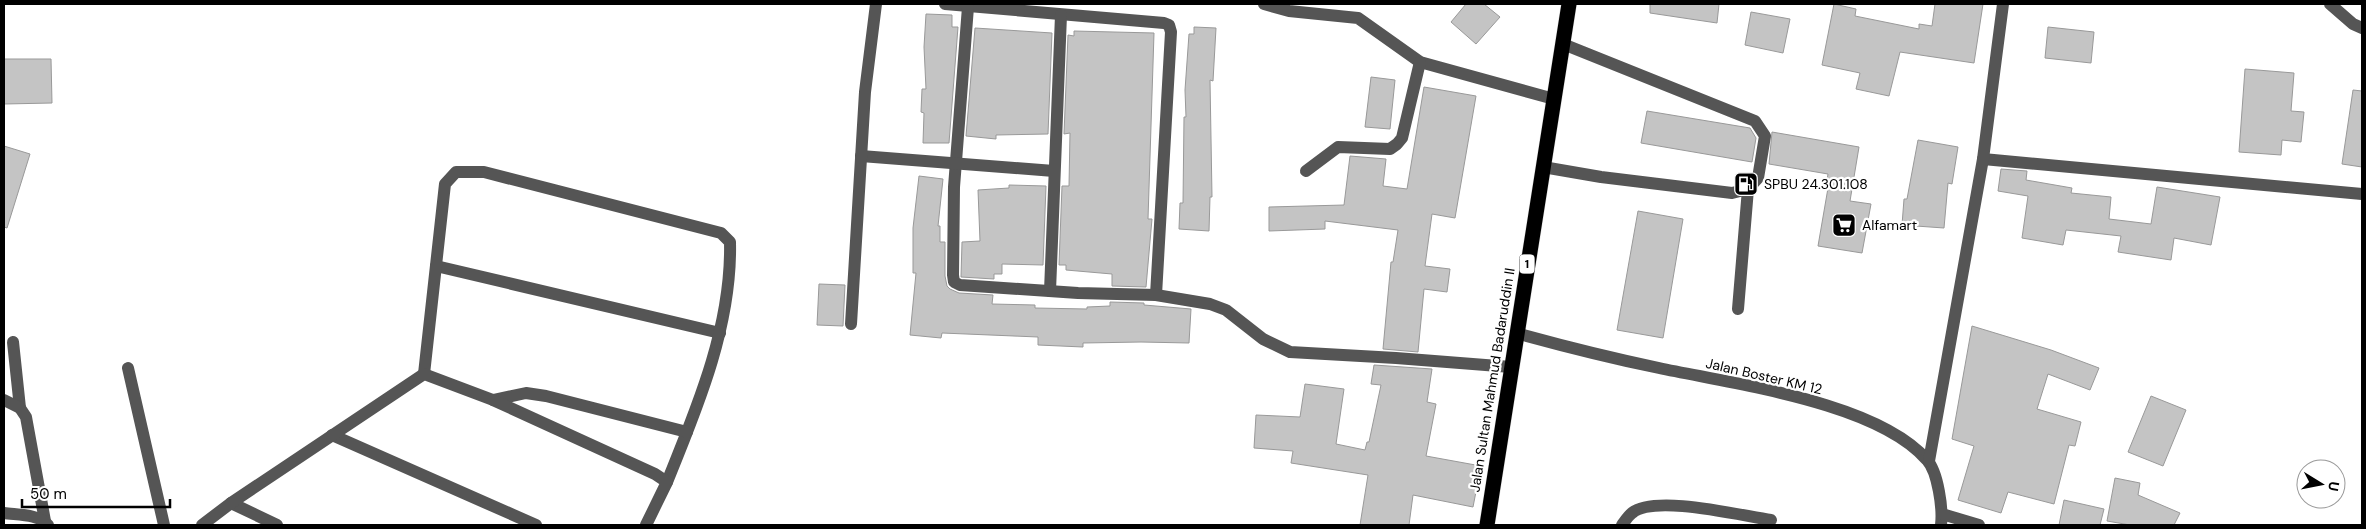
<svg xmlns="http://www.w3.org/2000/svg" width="2366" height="529" font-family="'DM Sans',sans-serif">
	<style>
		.building { fill: #c4c4c4; stroke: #999 }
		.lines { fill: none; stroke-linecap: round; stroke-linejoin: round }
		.highway-casing { stroke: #dbdbdb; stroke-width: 16 }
		.minor { stroke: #555; stroke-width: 12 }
		.highway { stroke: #000; stroke-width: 15 }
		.labels { text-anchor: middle; stroke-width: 4.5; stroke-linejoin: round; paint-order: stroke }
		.shield { fill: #fff; stroke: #4c4c4c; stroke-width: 1 }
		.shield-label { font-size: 12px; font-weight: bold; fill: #000 }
		.poi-label { font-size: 14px; fill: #000; stroke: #fff; text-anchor: start }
		.street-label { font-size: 14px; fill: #000; stroke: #fff }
	</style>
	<rect width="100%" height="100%" fill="#fff"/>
	<g class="building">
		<path d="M1466,4H1484L1500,17L1476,44L1451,22Z"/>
		<path d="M1650,4H1719L1717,23L1650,13Z"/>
		<path d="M1834,4L1856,9L1855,16L1919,29V24L1932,26L1935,4H1983L1974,63L1900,52L1889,96L1856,89L1860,73L1822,65Z"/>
		<path d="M1751,12L1790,19L1783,53L1745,45Z"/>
		<path d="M926,14L952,15V27H958L949,143H923L924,113L921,112L922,89H926L924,47Z"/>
		<path d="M1194,27L1216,28L1213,81L1210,80L1212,197H1210L1209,231L1179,229L1180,203H1183L1184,117H1186L1185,90L1189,34H1194Z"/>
		<path d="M2048,27L2094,32L2091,63L2045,58Z"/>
		<path d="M975,28L1052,33L1048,134L996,135V139L966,136Z"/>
		<path d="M1074,31L1154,33L1148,219H1152L1146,287L1112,286V274L1066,270V265H1059L1062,186H1069L1070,133L1064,134L1068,35L1074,36Z"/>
		<path d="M4,59H51L52,103L4,104Z"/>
		<path d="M2245,69L2294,73L2291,111L2304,112L2301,142L2282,140L2281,155L2239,152Z"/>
		<path d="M1371,77L1395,80L1390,129L1365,127Z"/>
		<path d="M1424,87L1476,96L1455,218L1432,214L1425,266L1450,269L1447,292L1424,289L1418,352L1383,349L1391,262H1393L1398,230L1325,221V229L1269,231V207L1344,205L1350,156L1386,159L1383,186L1407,189Z"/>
		<path d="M2353,90L2362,91V167L2342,164Z"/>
		<path d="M1647,111L1750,128L1756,138L1752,162L1641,143Z"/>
		<path d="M1772,132L1859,147L1850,201L1871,204L1862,253L1818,246L1828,188L1826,187L1828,174L1769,164Z"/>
		<path d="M1918,140L1958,147L1952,184L1948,183L1944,228L1902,225L1904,199H1907Z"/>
		<path d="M4,146L30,154L7,228L4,227Z"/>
		<path d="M2001,169L2027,171L2026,180L2072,188L2071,193L2111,197L2109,219L2151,224L2157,187L2220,197L2211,245L2174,238L2171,260L2118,252L2121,236L2066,230L2063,245L2022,238L2028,196L1998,191Z"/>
		<path d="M919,176L943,179L938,226H940V242H945V276L947,286L950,289L959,293L993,295L992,304L1035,305V308L1087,309V307L1110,306V302L1144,303V305L1191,309L1189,343L1141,342L1083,343V347L1038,345V337L942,333L941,338L910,335L916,273H913V228Z"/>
		<path d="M1009,185L1046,186L1043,265L1002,264V274H994V279L961,277L962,242L980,241L978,190L1009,188Z"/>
		<path d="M1638,211L1683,219L1663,338L1617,330Z"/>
		<path d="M819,284L845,285L843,326L817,325Z"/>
		<path d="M1972,326L2051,350L2099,368L2090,390L2048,374L2037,409L2081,422L2075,446L2069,445L2054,504L2008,492L2001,513L1958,500L1974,446L1952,439Z"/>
		<path d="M1374,365L1432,369L1427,402L1436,404L1426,456L1481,466L1473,507L1413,495L1409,525H1360L1368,475L1291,463L1293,451L1254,448L1256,415L1300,417L1305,384L1344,389L1336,444L1365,450L1367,442H1369L1381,385L1371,384Z"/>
		<path d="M2151,396L2186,410L2163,466L2128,452Z"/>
		<path d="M2115,478L2140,483L2138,495L2180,513L2174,525H2130L2107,521Z"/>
		<path d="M2064,500L2104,509L2100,525H2059Z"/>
	</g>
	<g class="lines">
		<g class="highway-casing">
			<path id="highway" d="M1487,525L1569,4"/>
		</g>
		<g class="minor">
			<path d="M945,4L1164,23L1169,25L1171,32L1156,295"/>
			<path d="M1264,4L1289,11L1358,18L1420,62L1554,99"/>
			<path d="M2330,4L2353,24L2362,28"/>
			<path d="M968,7L954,187L953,275L954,282L960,285L1078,293L1156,295L1210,304L1226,310L1263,339L1290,352L1396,358L1511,367"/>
			<path d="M861,156L1054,171"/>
			<path d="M1983,159L2362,194"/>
			<path d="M1543,167L1601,177L1732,193L1748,189L1758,178L1765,136L1755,121L1563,44"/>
			<path d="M1306,171L1338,147L1390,149L1397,144L1402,138L1420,62"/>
			<path d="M436,266L720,333"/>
			<path d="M1050,291L1061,15"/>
			<path d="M1738,309L1748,189"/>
			<path d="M851,324L865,92L876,4"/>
			<path d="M1516,333C1563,346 1611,358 1659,368C1733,384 1877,402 1927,460C1938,472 1943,509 1941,525"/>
			<path d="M13,342L20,408"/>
			<path d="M128,368L164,525"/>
			<path d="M424,374L445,184L456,172H484L721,233L730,242C732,325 698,406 667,482"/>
			<path d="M4,400L20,408L26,417L45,521"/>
			<path d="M493,400L526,393L546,396L687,432"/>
			<path d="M332,435L536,525"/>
			<path d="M1929,461L1983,159L2003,4"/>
			<path d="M231,503L277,525"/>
			<path d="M4,513C17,515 39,514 48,525"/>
			<path d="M1942,514L1979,525"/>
			<path d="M202,525L231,503L424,374L493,400L655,474L667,482L646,525"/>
			<path d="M1622,525C1625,521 1628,516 1632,513C1655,494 1742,516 1771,520"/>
		</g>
		<use href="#highway" class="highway"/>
	</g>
	<defs>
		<g id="fuel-square" transform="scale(1.25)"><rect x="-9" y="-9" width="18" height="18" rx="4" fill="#000" stroke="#fff"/><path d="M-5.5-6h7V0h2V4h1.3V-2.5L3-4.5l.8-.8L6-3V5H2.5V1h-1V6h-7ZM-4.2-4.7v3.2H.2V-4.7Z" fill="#fff"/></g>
		<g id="supermarket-square" transform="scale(1.25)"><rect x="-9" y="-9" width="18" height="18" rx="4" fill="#000" stroke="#fff"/><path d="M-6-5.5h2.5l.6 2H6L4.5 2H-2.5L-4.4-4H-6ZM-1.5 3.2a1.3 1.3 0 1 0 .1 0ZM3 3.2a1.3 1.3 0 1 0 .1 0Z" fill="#fff"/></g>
	</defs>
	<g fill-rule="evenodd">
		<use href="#fuel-square" x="1746" y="184"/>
		<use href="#supermarket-square" x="1844" y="225"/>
	</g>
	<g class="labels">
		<rect class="shield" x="1519.5" y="254.5" width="15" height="19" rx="4"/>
		<g class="shield-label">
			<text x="1527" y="268">1</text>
		</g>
		<g class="poi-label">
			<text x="1764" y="189">SPBU 24.301.108</text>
			<text x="1862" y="230">Alfamart</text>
		</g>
		<g class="street-label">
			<text transform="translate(1764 376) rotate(13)" y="5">Jalan Boster KM 12</text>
			<text transform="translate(1492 380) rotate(-81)" y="5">Jalan Sultan Mahmud Badaruddin II</text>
		</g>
	</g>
	<rect width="2366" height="529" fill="none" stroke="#000000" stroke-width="10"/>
	<g transform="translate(2321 484) rotate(100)"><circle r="24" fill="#ffffff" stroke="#999999"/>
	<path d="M0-4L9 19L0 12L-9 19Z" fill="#000000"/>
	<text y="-8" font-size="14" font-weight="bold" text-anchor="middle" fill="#000000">U</text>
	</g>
	<path d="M22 499v8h148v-8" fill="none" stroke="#000000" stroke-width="2.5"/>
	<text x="30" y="499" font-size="15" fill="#000000" stroke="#ffffff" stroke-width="4" paint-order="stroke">50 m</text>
</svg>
